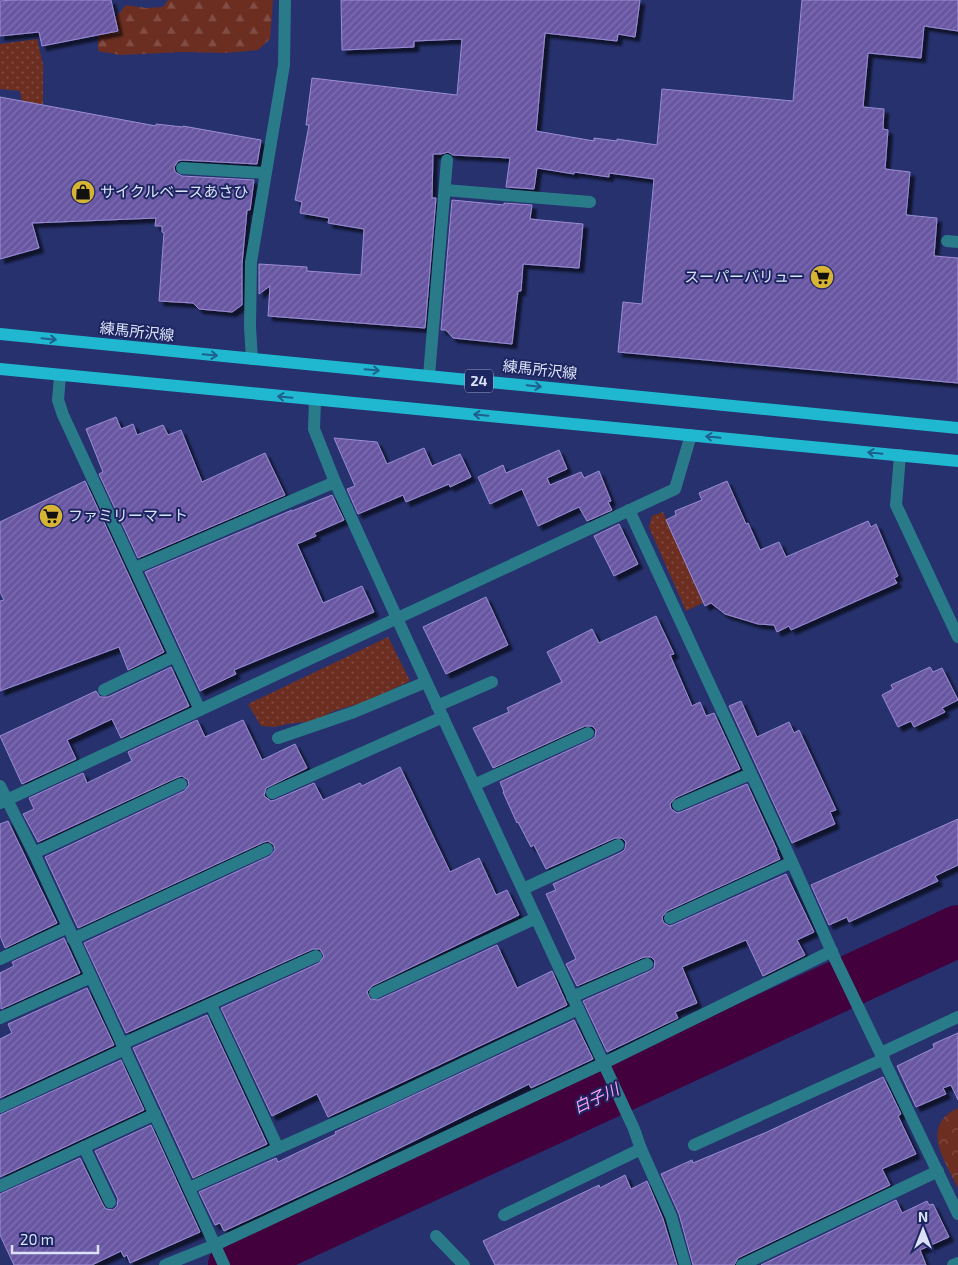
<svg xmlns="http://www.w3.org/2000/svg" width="958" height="1265" font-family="'Exo 2','Noto Sans JP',sans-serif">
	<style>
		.grass { fill: url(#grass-dots) }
		.forest { fill: url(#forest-firs) }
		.park { fill: url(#park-crowns) }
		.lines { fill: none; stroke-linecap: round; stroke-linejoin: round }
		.river { stroke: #42013d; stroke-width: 52 }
		.building { fill: url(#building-hatch); stroke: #9a8dd4; filter: url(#shadow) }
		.minor { stroke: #2a7b8a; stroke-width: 12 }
		.major { stroke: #20b8d0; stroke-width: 12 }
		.oneway { stroke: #1e608d }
		.labels { text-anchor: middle; stroke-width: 4; stroke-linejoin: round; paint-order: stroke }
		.shield { fill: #1d2661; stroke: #a2aacb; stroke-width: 1 }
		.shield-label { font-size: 14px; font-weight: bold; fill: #dbe2f8 }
		.poi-label { font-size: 15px; fill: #dbe2f8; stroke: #1d2661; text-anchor: start }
		.street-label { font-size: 15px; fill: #dbe2f8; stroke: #1d2661 }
		.water-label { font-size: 16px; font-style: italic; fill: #fea1f0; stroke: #1d2661 }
	</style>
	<defs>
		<pattern id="grass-dots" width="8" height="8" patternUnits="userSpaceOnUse" patternTransform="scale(1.25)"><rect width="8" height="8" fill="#6d2e22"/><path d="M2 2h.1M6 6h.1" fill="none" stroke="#814c43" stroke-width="1.8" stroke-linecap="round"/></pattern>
		<pattern id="forest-firs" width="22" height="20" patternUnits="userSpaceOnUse" patternTransform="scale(1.25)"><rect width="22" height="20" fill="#6d2e22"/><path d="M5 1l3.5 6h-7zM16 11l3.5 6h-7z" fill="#814c43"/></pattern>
		<pattern id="park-crowns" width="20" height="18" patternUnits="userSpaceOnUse" patternTransform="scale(1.25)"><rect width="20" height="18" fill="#6d2e22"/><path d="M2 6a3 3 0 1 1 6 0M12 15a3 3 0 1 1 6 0" fill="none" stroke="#814c43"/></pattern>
		<pattern id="building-hatch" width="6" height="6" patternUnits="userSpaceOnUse" patternTransform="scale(1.25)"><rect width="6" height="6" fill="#6957a3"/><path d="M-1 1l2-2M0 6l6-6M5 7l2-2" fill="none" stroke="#7e6fb0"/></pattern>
		<filter id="shadow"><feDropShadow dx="4.5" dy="4.5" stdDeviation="1" flood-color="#0009"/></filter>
	</defs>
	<rect width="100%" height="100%" fill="#26316d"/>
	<g class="grass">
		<path d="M37,39L43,64V105L22,101L20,91L0,89V44Z"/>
		<path d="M663,512L703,603L686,611L649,527L652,516Z"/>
		<path d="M388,637L410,681L368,701L334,711L314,721L287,724L275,727L261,726L248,704Z"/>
	</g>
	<path class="forest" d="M168,0H273L270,39L258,50L226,53L183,52L121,55L98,51V34L118,31L115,18L126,5L146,8L163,7Z"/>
	<path class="park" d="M958,1108V1188C945,1160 919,1126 958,1108Z"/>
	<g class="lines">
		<path class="river" d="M234,1265L958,931"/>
	</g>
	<g class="building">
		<path d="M13,0H111L118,31L42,46L39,32L0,36V1Z"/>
		<path d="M341,0H640L635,37L618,34L617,41L545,33L536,131L594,141V138L617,141V139L657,145L662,89L793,101L802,0H958V31L924,26L921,58L868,53L863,107L884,109L883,129L888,130L885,169L910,172L906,215L937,218L934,256L958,258V383L618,352L623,302L642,304L654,179L609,173V177L574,172V174L537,168L534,189L506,187L510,158L453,155L448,152L441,154H433L432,198H436L425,328L268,316L270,286L259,294V264L307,267V271L361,275L364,229L328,223L329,218L300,213L302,202L295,200L309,125H306L312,78L457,95L462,39L414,41V47L342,50Z"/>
		<path d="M0,97L156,126V124L183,127V126L261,140L257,164L182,160L178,161L174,167L175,172L182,176L254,180L250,210H247L242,264V305L232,312L199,309L193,303L159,301L164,233L162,232V226H155L156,218L32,223L39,248L0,259Z"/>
		<path d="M452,200L504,205V203L532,205L530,219L583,224L579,268L523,264L521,291H518L512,344L453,338L446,330H441Z"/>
		<path d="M116,417L121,429L133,424L137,435L163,425L168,435L181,430L202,482L265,453L285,495L138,558L99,474L103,472L86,429Z"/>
		<path d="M334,438L377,442L387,464L424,448L432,466L460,454L471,477L450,487L449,484L406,502L403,495L358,514L347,489L355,486Z"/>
		<path d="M559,450L567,469L547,478L550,485L581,472L584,478L599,471L611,501L608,502L612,510L587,521L579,507L538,526L522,489L490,504L478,477L503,465L506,473Z"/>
		<path d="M85,481L164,652L128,670L119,647L0,691V601L4,600L0,592V522Z"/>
		<path d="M727,481L746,524L748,523L760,550L779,542L786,557L868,521L871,527L876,524L898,576L894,578L897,583L791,630L789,626L777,632L774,625L758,624L725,614L711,603L705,606L666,520L676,515L675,511L702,500L699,493Z"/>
		<path d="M332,495L344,520L314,533L316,536L297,544L323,603L362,586L374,612L234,670L236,674L200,691L145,572L292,510V511Z"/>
		<path d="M619,524L638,564L614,576L594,536Z"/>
		<path d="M486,597L508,645L446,674L423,627Z"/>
		<path d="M656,616L674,654L670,655L692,706L700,702L706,716L714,713L740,769L675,798L670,804L671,809L677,813L681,812L747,784L777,850H776L780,859L667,911L662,917L663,922L669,926L673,925L786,874L814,932L797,940L805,955L763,976L746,940L682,967L697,1003L675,1012L678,1018L607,1052L583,1001L650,971L654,968L655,961L651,957H644L577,986L566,964L576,959L546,894L556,890L553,884L622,852L625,849L626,842L622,838H615L546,869L534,845L531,847L518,822L517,823L503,792H504L500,782L591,740L595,737L596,730L592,726H585L493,768L473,728L509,712L507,708L562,682L547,652L592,629L599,643Z"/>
		<path d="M171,667L189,706L121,738L112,719L67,740L76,759L22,784L0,736L96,691L100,697H108Z"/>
		<path d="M930,667L933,672L942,668L958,700L942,708L945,712L914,727L911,721L898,727L882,695L893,689L891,685Z"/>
		<path d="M741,701L757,737L789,722L794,733L799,730L836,810L830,812L835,824L792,843L729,706Z"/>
		<path d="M197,720L205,737L243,720L262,760L295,744L307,768L266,788L264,796L271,801L275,800L314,783L323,800L360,783L362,786L400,767L450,872L479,858L496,895L507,890L519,915L372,986L367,992L370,999L378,1000L497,945L517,988L552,971L567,1005L328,1117L317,1094L272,1116L221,1008L319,963L324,956L320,949H313L126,1033L84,943L270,856L275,850L274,845L268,841L264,842L78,928L45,857L184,791L189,785L188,780L182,776L178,777L38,842L23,814L34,809L29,798L83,773L87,783L132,761L128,752Z"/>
		<path d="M958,819V865L935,876L938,881L849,922L847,917L829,925L811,885Z"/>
		<path d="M8,821L57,923L5,948L0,936V824Z"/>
		<path d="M64,938L80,973L1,1009L0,973L14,966L12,962Z"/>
		<path d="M87,988L114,1045L0,1098V1039L12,1033L8,1024Z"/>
		<path d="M207,1015L267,1144L193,1178L133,1048Z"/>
		<path d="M574,1020L593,1059L531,1088L529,1084L343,1176L224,1231L220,1223L215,1225L199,1192L276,1158L278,1162L336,1134L335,1132Z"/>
		<path d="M958,1033V1100L951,1085L943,1088L946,1094L916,1107L897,1066L934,1048L933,1044Z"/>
		<path d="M121,1060L144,1110L0,1177V1115Z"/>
		<path d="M883,1077L901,1114L898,1116L916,1154L882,1169L890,1185L738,1258L734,1265H693L679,1214L661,1174L692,1160L693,1163L767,1132Z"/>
		<path d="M151,1125L200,1232L130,1263L127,1255L124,1257L121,1251L92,1265H14L0,1235V1194L80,1158L103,1205L106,1209L113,1210L117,1206L118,1199L95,1151Z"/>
		<path d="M625,1175L631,1189L647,1181L663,1219L677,1265H495L483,1241L599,1185L600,1188Z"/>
		<path d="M896,1200L902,1213L927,1201L929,1205L933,1204L949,1237L920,1250L926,1265H761Z"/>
	</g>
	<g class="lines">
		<g class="minor">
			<path d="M182,168L265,173"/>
			<path d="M445,190L590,202"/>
			<path d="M947,241L958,242"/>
			<path d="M252,359L250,327L251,262L284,65L285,0"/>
			<path d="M60,376L58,400L63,415L200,710"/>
			<path d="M429,376L447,160"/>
			<path d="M315,400L314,429L335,482L406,638L634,1129L641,1149L671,1216L685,1265"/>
			<path d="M900,455L896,505L958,637"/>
			<path d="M629,510L792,862L836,961L958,1214"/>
			<path d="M135,568L335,482"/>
			<path d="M104,690L175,656"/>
			<path d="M437,706L492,682"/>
			<path d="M278,738L354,712L426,682"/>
			<path d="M474,785L588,733"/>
			<path d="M0,786L34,853L224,1265"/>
			<path d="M272,793L443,717"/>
			<path d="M0,803L675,489L691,435"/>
			<path d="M678,805L750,774"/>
			<path d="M34,853L181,784"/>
			<path d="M523,889L618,845"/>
			<path d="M670,918L792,862"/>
			<path d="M73,939L267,849"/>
			<path d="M0,959L68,927"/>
			<path d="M375,993L536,918"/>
			<path d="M572,997L647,964"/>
			<path d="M211,1005L278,1148"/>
			<path d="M0,1018L91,977"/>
			<path d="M122,1044L316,956"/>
			<path d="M881,1053L958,1017"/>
			<path d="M0,1107L125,1049"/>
			<path d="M694,1145L884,1059"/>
			<path d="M84,1147L110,1202"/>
			<path d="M0,1186L155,1114"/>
			<path d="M189,1188L384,1101L578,1009"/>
			<path d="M504,1215L641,1149"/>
			<path d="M436,1236L464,1265"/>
			<path d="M165,1265L215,1245L604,1063L832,951"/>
			<path d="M742,1265L938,1171"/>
			<path d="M953,1265L958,1263"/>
		</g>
		<g class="major">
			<path d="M0,334L958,428"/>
			<path d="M0,369L958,461"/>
		</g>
	</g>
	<defs><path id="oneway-shaft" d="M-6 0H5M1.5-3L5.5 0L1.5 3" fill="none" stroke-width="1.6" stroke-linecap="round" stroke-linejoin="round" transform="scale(1.25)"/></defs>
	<g class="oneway">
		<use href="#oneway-shaft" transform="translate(49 339) rotate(6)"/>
		<use href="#oneway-shaft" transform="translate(210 355) rotate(5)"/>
		<use href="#oneway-shaft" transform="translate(372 370) rotate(5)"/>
		<use href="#oneway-shaft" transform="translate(534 386) rotate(6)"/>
		<use href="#oneway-shaft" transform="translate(285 397) rotate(-175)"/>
		<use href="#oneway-shaft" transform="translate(481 415) rotate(-175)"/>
		<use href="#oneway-shaft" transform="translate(713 437) rotate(-174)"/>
		<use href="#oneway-shaft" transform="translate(875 453) rotate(-174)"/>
	</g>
	<defs>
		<g id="shop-disc" transform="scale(1.25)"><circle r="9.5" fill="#d8b434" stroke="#1d2661"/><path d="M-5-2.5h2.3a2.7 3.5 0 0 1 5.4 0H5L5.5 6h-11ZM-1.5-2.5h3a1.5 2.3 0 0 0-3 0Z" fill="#111"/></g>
		<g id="supermarket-disc" transform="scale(1.25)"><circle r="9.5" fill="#d8b434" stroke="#1d2661"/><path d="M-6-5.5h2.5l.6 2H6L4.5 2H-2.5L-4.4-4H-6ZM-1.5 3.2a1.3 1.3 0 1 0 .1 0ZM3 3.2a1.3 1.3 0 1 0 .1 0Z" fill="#111"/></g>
	</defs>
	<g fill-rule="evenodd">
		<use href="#shop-disc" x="83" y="192"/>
		<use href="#supermarket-disc" x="822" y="277"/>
		<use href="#supermarket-disc" x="51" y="516"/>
	</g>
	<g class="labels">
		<rect class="shield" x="465" y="369.5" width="28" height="23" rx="4"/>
		<g class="shield-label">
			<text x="479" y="386">24</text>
		</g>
		<g class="poi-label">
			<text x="100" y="197">サイクルベースあさひ</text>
			<text x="804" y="282" text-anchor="end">スーパーバリュー</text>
			<text x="68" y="521">ファミリーマート</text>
		</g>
		<g class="street-label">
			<text transform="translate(137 332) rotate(6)" y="5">練馬所沢線</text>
			<text transform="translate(540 370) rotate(6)" y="5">練馬所沢線</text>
		</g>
		<g class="water-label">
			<text transform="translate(596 1098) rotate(-25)" y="6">白子川</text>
		</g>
	</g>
	<g transform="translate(923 1230)" stroke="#1d2661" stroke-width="4" paint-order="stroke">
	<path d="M0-4L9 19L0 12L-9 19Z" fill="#dbe2f8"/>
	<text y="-8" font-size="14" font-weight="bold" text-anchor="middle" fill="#dbe2f8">N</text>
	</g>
	<path d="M12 1245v8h86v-8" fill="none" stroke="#dbe2f8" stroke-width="2.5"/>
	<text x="20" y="1245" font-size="15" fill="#dbe2f8" stroke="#1d2661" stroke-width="4" paint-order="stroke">20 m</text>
</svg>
